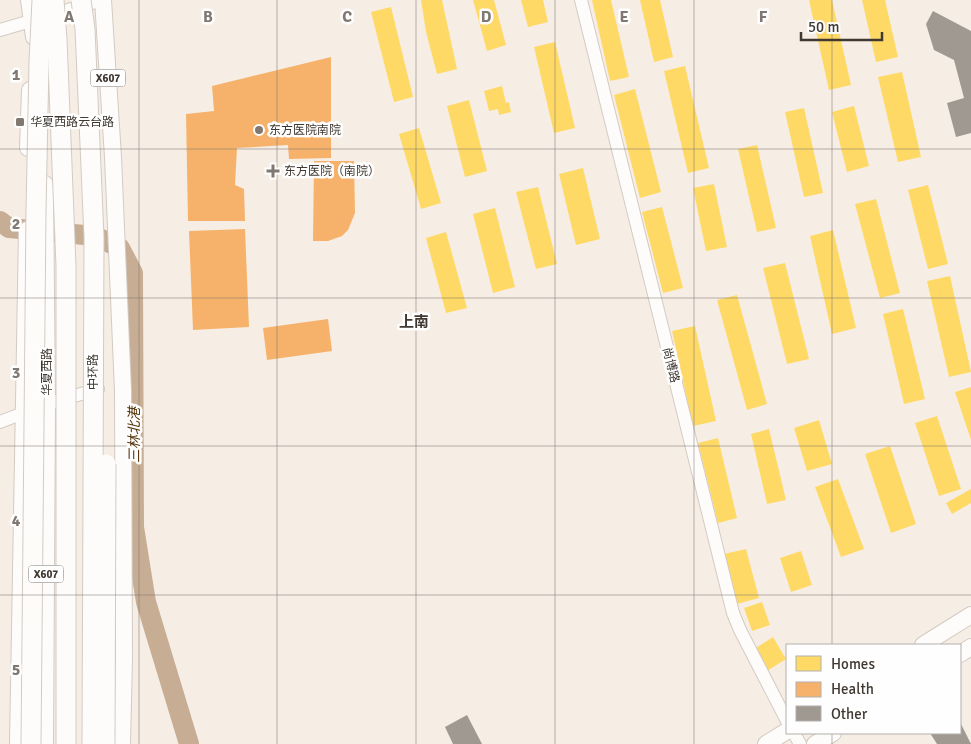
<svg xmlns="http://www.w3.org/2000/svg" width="971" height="744" font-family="Signika,'Noto Sans SC',sans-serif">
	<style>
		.homes { fill: #ffd966 }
		.health { fill: #f6b26b }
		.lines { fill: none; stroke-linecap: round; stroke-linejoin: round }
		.river { stroke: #c6ad93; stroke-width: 20 }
		.building { fill: #a09992 }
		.minor-casing { stroke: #d2cbc3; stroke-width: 14 }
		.major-casing { stroke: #d2cbc3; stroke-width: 18 }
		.minor { stroke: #fefcfb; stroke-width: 12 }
		.major { stroke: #fefcfb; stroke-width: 16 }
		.highway-bridge-casing { stroke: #d2cbc3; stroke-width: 21; stroke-linecap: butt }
		.highway-bridge { stroke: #fefcfb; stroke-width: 19 }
		.grid { fill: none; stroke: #807871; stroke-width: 1; stroke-opacity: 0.55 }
		.poi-dot { fill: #807871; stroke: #fefefe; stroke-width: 2 }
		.labels { text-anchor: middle; stroke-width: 5; stroke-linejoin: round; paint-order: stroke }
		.shield { fill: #fefefe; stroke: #79746f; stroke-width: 1 }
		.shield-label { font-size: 11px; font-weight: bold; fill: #403932 }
		.poi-label { font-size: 12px; fill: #403932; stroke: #fefefe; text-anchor: start }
		.street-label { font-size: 12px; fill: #403932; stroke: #fefefe }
		.water-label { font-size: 14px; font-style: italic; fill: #523106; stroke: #fefefe }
		.quarter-label { font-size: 15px; font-weight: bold; fill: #403932; stroke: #fefefe }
		.grid-label { font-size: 16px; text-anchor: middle; font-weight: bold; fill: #807871; stroke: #fefefe; stroke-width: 5; stroke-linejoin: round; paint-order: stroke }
	</style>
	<rect width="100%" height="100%" fill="#f6eee5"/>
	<g class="homes">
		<path d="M421,0H442L457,69L437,74L426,32Z"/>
		<path d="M473,0H494L506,45L487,51Z"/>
		<path d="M521,0H543L548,22L528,27Z"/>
		<path d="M592,0H611L629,77L610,81Z"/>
		<path d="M640,0H660L673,57L654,62Z"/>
		<path d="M809,0H832L851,85L829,90Z"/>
		<path d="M862,0H885L898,57L876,62Z"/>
		<path d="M391,7L413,97L394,102L371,12Z"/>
		<path d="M555,42L575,128L554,133L534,47Z"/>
		<path d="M685,66L709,168L688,173L664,71Z"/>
		<path d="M902,72L921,157L898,162L878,77Z"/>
		<path d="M502,86L506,103L509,102L511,112L499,115L498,109L489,111L484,91Z"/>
		<path d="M635,89L661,192L640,198L614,95Z"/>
		<path d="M469,100L487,171L465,177L447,106Z"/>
		<path d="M854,106L869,166L847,172L832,112Z"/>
		<path d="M804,108L823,193L804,197L785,112Z"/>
		<path d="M419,128L441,203L421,209L399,134Z"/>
		<path d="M757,145L776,228L757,232L738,149Z"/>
		<path d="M583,168L600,239L576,245L559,174Z"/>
		<path d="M714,184L727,247L706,251L693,188Z"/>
		<path d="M928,185L948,264L928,269L908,190Z"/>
		<path d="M538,187L557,264L536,269L516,192Z"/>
		<path d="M876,199L900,293L880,298L855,204Z"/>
		<path d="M662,207L683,288L663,293L642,212Z"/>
		<path d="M495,208L515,287L493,293L473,214Z"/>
		<path d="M833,230L856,328L832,334L810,236Z"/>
		<path d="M446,232L467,308L446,313L426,238Z"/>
		<path d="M785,263L809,359L787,364L763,268Z"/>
		<path d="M950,276L971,372L949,377L927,281Z"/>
		<path d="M737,295L767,404L747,410L717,300Z"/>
		<path d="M903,309L925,399L904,404L883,314Z"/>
		<path d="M695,326L716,421L693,426L672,331Z"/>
		<path d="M971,387V440L955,392Z"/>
		<path d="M937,416L961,489L939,496L915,423Z"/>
		<path d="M819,420L832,464L807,471L794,428Z"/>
		<path d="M769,429L786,500L767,504L751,434Z"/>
		<path d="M718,438L737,518L718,523L698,443Z"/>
		<path d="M890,446L916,524L891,533L865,454Z"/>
		<path d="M838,479L864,549L841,557L815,487Z"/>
		<path d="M971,489V503L952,514L946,503Z"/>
		<path d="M746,549L759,598L737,604L724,554Z"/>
		<path d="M801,551L812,585L791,592L780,558Z"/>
		<path d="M762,602L770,625L752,631L744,608Z"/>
		<path d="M773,637L786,659L767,671L754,649Z"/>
	</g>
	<g class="health">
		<path d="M331,57V158L289,159L288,145L237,148L235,185L244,189L245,221H188L186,114L214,111L212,86Z"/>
		<path d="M314,161H354L355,213L348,230L342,236L328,241H313Z"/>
		<path d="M245,229L249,327L193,330L189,231Z"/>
		<path d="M328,319L332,351L267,360L263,328Z"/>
	</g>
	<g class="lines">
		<path class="river" d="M0,221L9,228L95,236L120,248L133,273L134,527L146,602L189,744"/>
	</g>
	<g class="building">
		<path d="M933,11L971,31V133L956,137L947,103L964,98L954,60L934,50L926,24Z"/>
		<path d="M467,715L482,744H453L445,727Z"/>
		<path d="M960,722L971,744H937L930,733H960Z"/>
	</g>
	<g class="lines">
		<g class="minor-casing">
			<g id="minor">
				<path d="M581,0L733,613L740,630L787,721"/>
				<path d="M0,30L102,0"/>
				<path d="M0,422L47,404L98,389"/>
				<path d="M794,733L800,744"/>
			</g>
		</g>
		<g class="major-casing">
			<g id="major">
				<path d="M29,0L34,37"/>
				<path d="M103,0L113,157L123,391L124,658L122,744"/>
				<path d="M28,148L30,90"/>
				<path d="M923,645L971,615"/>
				<path d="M960,654L971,647"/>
				<path d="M18,744L27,230"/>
				<path d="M45,744L47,404L45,184"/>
				<path d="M766,744L787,731"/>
				<path d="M815,744L833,733"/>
			</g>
		</g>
		<use href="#minor" class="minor"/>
		<use href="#major" class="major"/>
		<g class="highway-bridge-casing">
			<g id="highway-bridge">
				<path d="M54,0L57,39L66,266V744"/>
				<path d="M81,0L85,29L94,237L92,744"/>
				<path d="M31,744L36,211L39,62L42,0"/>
				<path d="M105,744L106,464"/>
			</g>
		</g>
		<use href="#highway-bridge" class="highway-bridge"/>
	</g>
	<path class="grid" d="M139,0V744M277,0V744M416,0V744M555,0V744M694,0V744M832,0V645M0,149H971M0,298H971M0,446H971M0,595H971M832,733V744"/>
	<g class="poi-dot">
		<rect x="15" y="117" width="10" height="10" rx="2.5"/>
		<circle cx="259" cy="130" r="5"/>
		<path d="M270.5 163.5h5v5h5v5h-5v5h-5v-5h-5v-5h5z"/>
	</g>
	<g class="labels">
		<g class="shield">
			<rect x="90.5" y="69.5" width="35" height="17" rx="4"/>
			<rect x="28.5" y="565.5" width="35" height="17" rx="4"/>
		</g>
		<g class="shield-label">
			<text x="108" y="82">X607</text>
			<text x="46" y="578">X607</text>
		</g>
		<g class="poi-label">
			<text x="30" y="126">华夏西路云台路</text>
			<text x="269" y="134">东方医院南院</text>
			<text x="284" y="175">东方医院（南院）</text>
		</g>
		<g class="street-label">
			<text transform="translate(671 365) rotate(76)" y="4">尚博路</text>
			<text transform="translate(47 372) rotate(-90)" y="4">华夏西路</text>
			<text transform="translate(93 372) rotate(-90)" y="4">中环路</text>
		</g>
		<g class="water-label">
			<text transform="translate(134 435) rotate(-90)" y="5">三林北港</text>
		</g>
		<g class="quarter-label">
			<text x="414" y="327">上南</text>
		</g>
	</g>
	<g class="grid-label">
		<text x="69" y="22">A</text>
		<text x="208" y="22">B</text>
		<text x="347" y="22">C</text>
		<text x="486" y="22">D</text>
		<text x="624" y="22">E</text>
		<text x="763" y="22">F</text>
		<text x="16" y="80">1</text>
		<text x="16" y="229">2</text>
		<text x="16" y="378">3</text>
		<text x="16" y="526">4</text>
		<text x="16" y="675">5</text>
	</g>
	<rect x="786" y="644" width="175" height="90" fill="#fefefe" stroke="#b2afac"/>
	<rect x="796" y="656" width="25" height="15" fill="#ffd966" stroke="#b2afac"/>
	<text x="831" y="669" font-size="15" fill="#403932">Homes</text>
	<rect x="796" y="682" width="25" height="15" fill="#f6b26b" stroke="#b2afac"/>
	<text x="831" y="694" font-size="15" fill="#403932">Health</text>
	<rect x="796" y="706" width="25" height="15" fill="#a09992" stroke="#b2afac"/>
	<text x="831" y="719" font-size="15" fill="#403932">Other</text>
	<path d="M801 32v8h81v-8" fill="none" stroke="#403932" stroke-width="2.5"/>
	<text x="808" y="32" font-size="15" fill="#403932" stroke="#fefefe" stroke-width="4" paint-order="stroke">50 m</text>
</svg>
